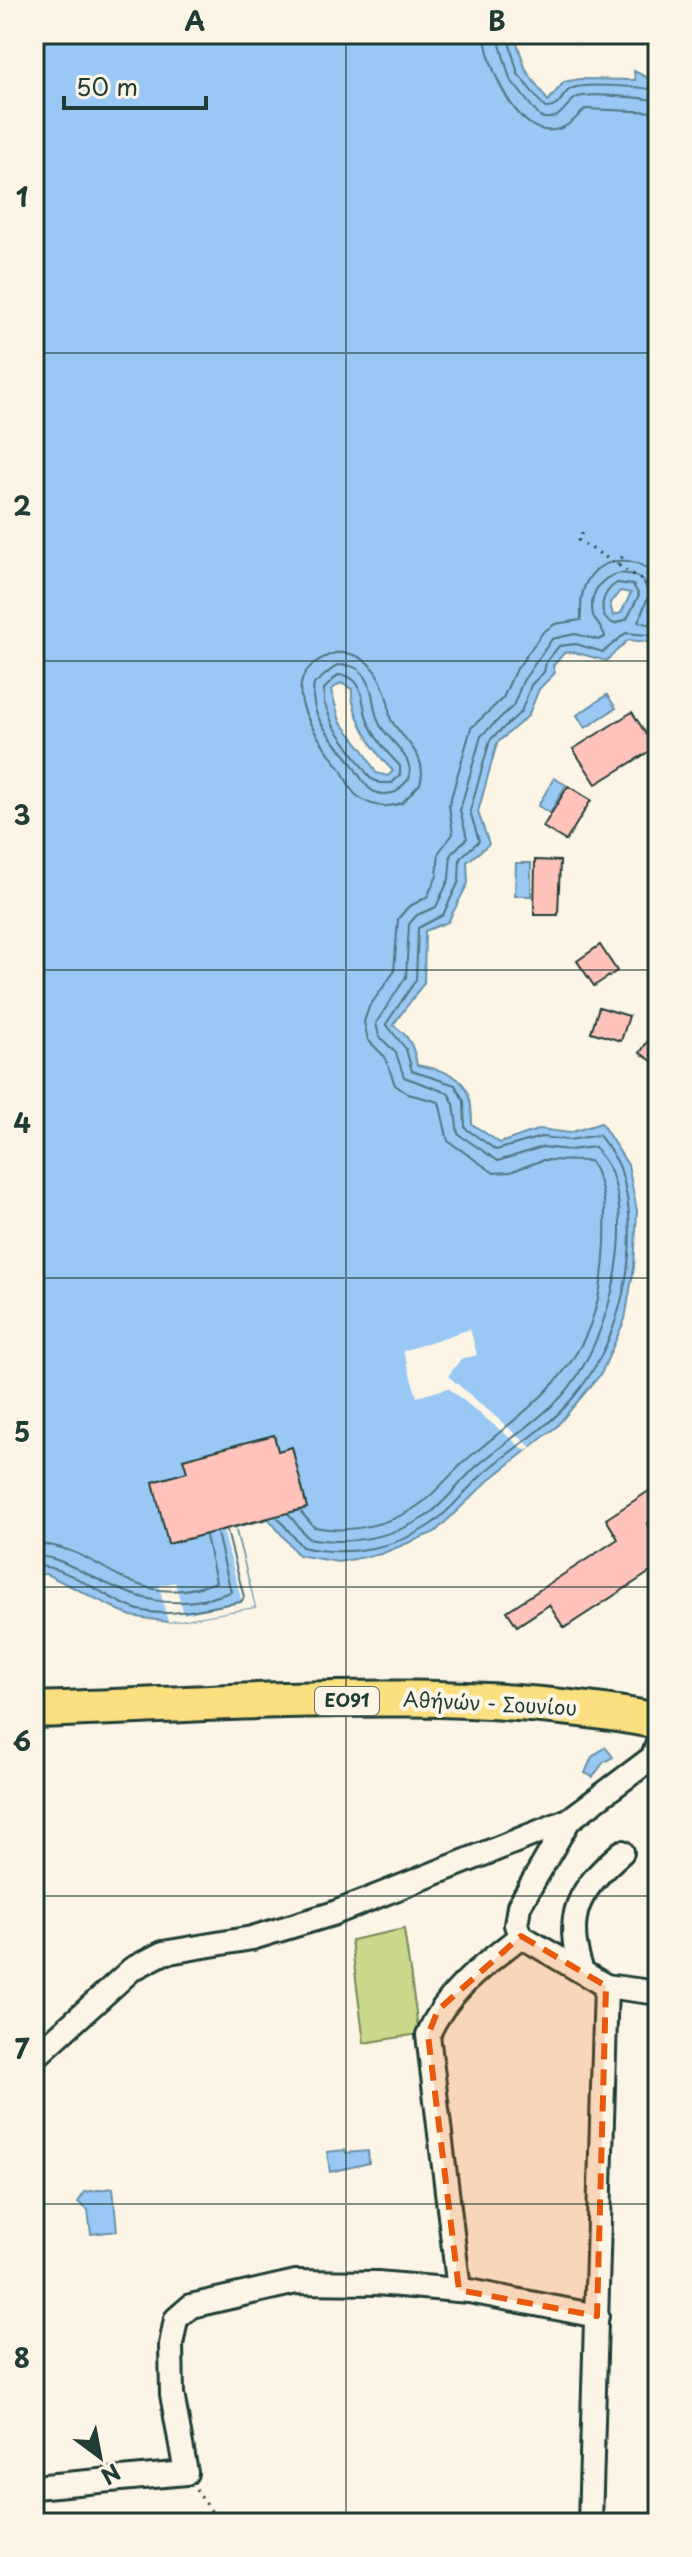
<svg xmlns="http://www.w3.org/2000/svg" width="692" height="2557" font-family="'Playpen Sans',sans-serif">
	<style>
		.green { fill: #cbd78a; stroke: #758a5f; stroke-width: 2 }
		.water { fill: #99c8f4; stroke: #6890a7; stroke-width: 2; fill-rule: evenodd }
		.pier { fill: #fcf5e5 }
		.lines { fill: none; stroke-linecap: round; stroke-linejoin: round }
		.shore { stroke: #507581; stroke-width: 2 }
		.building { fill: #ffc3bc; stroke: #1f3d34; stroke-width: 2 }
		.lane-casing { stroke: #1f3d34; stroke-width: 17 }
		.street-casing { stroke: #1f3d34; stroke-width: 28 }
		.primary-casing { stroke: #1f3d34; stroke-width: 40 }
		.path { stroke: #1f3d34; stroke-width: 3; stroke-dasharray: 2 6; stroke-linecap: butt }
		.lane { stroke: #fcf5e5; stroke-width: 11 }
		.street { stroke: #fcf5e5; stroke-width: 22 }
		.primary { stroke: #fce080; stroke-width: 34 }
		.marked { fill: #e8590c; fill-opacity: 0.2; stroke: #e8590c; stroke-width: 6; stroke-dasharray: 16 10; stroke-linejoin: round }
		.grid { fill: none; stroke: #1f3d34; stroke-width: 2; stroke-opacity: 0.55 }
		.labels { text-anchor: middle; stroke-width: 8; stroke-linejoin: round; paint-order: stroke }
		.shield { fill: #fcf5e5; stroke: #617469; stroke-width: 2 }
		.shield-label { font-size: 18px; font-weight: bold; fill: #1f3d34 }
		.street-label { font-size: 20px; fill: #1f3d34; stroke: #fcf5e5 }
		.neatline { fill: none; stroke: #1f3d34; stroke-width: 3 }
		.grid-label { font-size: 26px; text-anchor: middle; font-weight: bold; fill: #1f3d34 }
	</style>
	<rect width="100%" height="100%" fill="#fcf5e5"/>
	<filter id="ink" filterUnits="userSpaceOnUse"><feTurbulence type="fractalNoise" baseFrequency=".0125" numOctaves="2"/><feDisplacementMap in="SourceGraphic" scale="16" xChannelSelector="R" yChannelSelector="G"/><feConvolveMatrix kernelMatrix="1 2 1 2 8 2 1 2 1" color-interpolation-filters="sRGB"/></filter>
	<g filter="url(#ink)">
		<path class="green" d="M404,1929L419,2034L364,2043L351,1940Z"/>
		<g class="water">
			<path d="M34,34H514L526,70L548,101L564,82L580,79L635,80L634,71L658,83V643L628,640L606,661L574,652L564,653L553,666L555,673L539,689L528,716L497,743L478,812L489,844L467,862L468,883L448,922L425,931L424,983L393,1025C409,1035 414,1047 417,1065C458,1073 472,1080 472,1124L500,1143L540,1129L569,1133L601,1123L628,1165L637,1211L634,1267L625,1319L601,1374L556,1427L489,1480L435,1532L381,1554L338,1562L298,1555L269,1519L235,1527L255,1607L168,1622L131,1616L46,1574H34ZM620,591L631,593L621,613L613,616L610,603ZM341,683L352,689C350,713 375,754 393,771L388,776L376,773L364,751L340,721L331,690Z"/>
			<path d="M607,695L616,708L585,728L577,715Z"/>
			<path d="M554,778L566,785L550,813L538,806Z"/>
			<path d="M516,863H531V896H515Z"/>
			<path d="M605,1747L613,1757L603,1763L593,1777L585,1773L592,1757Z"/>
			<path d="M345,2150L346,2153L368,2151L369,2163L330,2172L327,2152Z"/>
			<path d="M113,2188L117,2231L91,2234L88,2210L78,2202L85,2192Z"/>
		</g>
		<g class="pier">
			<path d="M470,1329L477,1355L461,1359L448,1376L531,1447L526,1451L448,1388L417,1397L403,1351Z"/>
			<path d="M234,1527L255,1607L168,1622L159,1586L175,1582L184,1614L242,1602L223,1530Z"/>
		</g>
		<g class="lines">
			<g class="shore">
				<path d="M485,34C486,64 517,137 554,130C568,128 576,118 585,109L658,112"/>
				<path d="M497,34L510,79L540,117C561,123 562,107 576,98C587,91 645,99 658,100"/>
				<path d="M507,34L518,74L545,108C561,108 559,98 569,90C581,81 645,88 658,90"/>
				<path d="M617,583L633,585L639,595L627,619L614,624L605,618C599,604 604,591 617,583Z"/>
				<path d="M335,653C367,650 381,674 388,702C390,709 388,713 391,720C404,741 429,756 420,784L402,803C388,808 373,807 360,798C349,791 347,779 340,768C316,735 267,675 335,653Z"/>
				<path d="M337,665C346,665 355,665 361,672C376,686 371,709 380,725C390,742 415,757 409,779L396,792C368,801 363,779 350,761C332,738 308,717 314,684Z"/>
				<path d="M338,675C367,675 360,705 369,724C376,739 388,754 400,766V775L392,783H380L370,778L333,725L324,702V689Z"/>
				<path d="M301,1512L314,1527C347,1534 391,1525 419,1505C439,1491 453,1470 472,1455C554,1388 600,1357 605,1243C606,1213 606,1186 590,1161L543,1160L510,1172L494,1173L448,1141L439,1102L408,1094L395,1085L385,1057L368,1040L364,1022L369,1007L394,972L398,919L408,907L427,897L437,876L439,852L453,834L449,805L471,728L503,698L514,673L543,632L555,624L581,620C581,605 580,592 589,578C606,553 644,556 658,581"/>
				<path d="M289,1515L308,1538C346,1546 391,1538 425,1517C445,1504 460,1481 477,1466C505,1442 536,1423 562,1396C606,1348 636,1235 611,1172C608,1164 600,1155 595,1147L569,1150L542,1147L498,1161L458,1134L454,1104L448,1093L404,1077L396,1053L379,1036L376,1023L406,977L409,924L417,915L436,907L449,879L451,854L467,838L460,810L481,736L513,706L523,681L552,639L575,634L599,640L605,637C604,629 596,624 593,615C586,584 617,562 643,580L649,595L638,622L658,626"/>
				<path d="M278,1518L302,1547C344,1557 394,1549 430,1525C450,1512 465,1490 483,1474C511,1449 546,1430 571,1400C622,1342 643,1246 621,1171C618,1159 607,1146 599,1135L569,1140L541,1137L496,1150L465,1128L464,1101L455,1085L412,1071L406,1049L386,1024L416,980L418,928L443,915L459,881L460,858L479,841L470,811L490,740L521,712L531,685L544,672L546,662L559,646L576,644L603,652L626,633L658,636"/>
				<path d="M34,1544C103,1544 128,1615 216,1582L206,1536"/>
				<path d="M34,1556C54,1556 69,1565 87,1574C139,1600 172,1613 231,1592L217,1533"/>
				<path d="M34,1566C67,1565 100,1595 130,1607C164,1621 206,1607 241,1602L244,1597L227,1531"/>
			</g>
		</g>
		<g class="building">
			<path d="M632,712L655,748L596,784L573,749Z"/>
			<path d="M568,786L591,800L566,841L543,827Z"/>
			<path d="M535,860L560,861L558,915H534Z"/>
			<path d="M600,945L617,971L594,986L577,961Z"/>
			<path d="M599,1007L629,1016L621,1041L591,1032Z"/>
			<path d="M655,1030L658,1031V1065L640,1053Z"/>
			<path d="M274,1435L278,1451L292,1447L307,1508L168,1544L153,1482L187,1472L183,1459Z"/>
			<path d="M658,1485V1516L647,1523L658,1540V1567L564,1628L549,1605L517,1626L507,1611L618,1539L606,1519Z"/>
		</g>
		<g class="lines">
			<g class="lane-casing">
				<path id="lane" d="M579,36L583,34"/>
			</g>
			<g class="street-casing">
				<g id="street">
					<path d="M582,1971C562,1915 580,1888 622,1852"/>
					<path d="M606,1986L521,1936L516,1925L519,1906L569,1820L653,1757L658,1743"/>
					<path d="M34,2058L132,1969L163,1953L252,1938L332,1914L569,1820"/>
					<path d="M459,2290L428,2035C446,1992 484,1965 521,1936"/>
					<path d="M34,2487L186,2473L172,2394L171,2345L176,2319L191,2306L296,2282L377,2283L469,2291L597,2316"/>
					<path d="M590,2523L606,1986L658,1993"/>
				</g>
			</g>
			<g class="primary-casing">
				<path id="primary" d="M34,1710C237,1704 458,1682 658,1721"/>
			</g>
			<g class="path">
				<path d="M582,533L578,540L658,590"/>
				<path d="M617,565L624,554"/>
				<path d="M196,2490L220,2523"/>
			</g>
			<use href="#lane" class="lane"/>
			<use href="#street" class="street"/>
			<use href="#primary" class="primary"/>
		</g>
	</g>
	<path class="marked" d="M521,1936L606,1986L597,2316L459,2290L428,2035L438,2010Z"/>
	<path class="grid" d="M346,34V2523M34,353H658M34,661H658M34,970H658M34,1278H658M34,1587H658M34,1896H658M34,2204H658"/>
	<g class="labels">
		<rect class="shield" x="315" y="1687" width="64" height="28" rx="6"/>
		<g class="shield-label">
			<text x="347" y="1707">ΕΟ91</text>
		</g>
		<g class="street-label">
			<text transform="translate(490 1704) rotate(3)" y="7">Αθήνών - Σουνίου</text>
		</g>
	</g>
	<rect width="692" height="2557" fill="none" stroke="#fcf5e5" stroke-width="88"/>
	<g transform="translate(100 2457) rotate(148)" stroke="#fcf5e5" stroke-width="6" paint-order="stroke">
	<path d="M0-6L14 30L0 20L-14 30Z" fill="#1f3d34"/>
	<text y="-12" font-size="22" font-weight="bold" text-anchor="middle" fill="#1f3d34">N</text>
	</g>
	<path d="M64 96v12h142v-12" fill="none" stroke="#1f3d34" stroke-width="4"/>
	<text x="76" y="96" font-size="24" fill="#1f3d34" stroke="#fcf5e5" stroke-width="6" paint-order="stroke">50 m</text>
	<rect x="44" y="44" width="604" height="2469" class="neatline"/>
	<g class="grid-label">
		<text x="195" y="31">A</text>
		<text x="497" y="31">B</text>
		<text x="22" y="207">1</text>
		<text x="22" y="516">2</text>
		<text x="22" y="825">3</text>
		<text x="22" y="1133">4</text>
		<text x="22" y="1442">5</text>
		<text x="22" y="1751">6</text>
		<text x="22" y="2059">7</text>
		<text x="22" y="2368">8</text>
	</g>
</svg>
